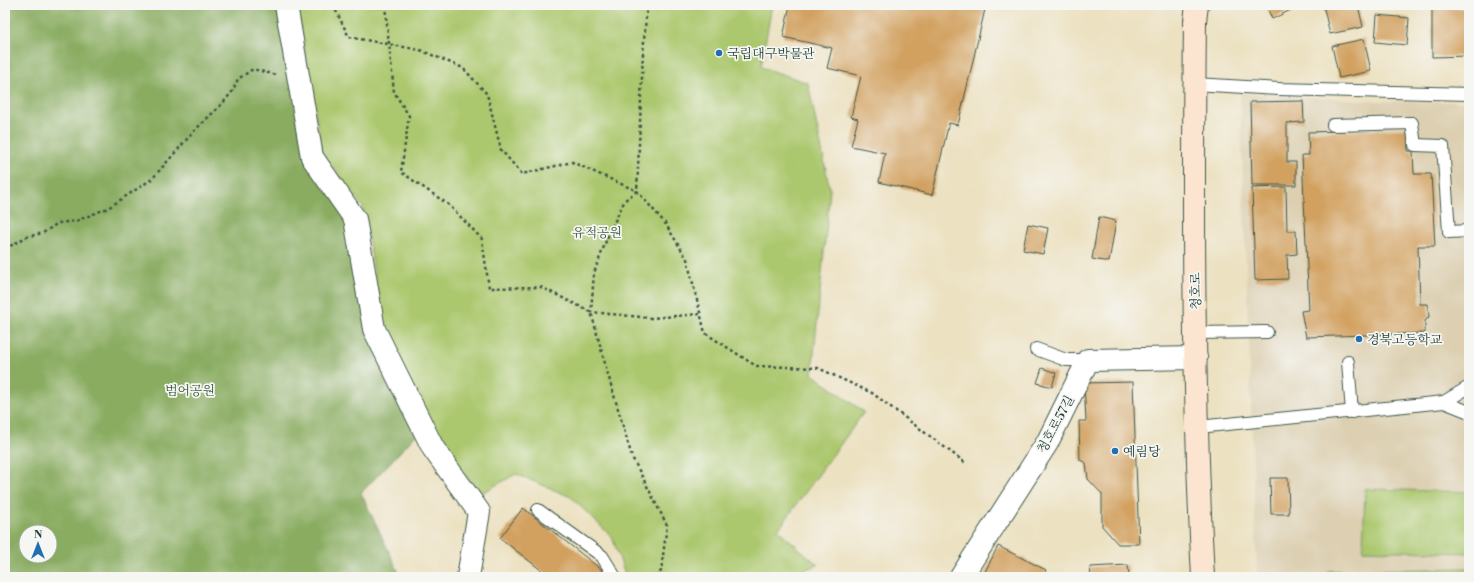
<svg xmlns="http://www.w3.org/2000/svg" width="1474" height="582" font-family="'Libre Bodoni','Noto Serif KR',serif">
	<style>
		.built { fill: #ddd0b2 }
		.green { fill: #acc86e; stroke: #668251 }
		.forest { fill: #89ac61; stroke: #54744a; fill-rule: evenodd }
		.building { fill: #d2a161 }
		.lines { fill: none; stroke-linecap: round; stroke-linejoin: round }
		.lane-casing { stroke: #3e5649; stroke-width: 14 }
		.street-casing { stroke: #3e5649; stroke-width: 24 }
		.secondary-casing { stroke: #3e5649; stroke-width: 24 }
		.path { stroke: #3e5649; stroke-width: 2.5; stroke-dasharray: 3 3; stroke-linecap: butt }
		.lane { stroke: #fff; stroke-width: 12 }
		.street { stroke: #fff; stroke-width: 22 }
		.secondary { stroke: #fce5d0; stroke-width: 22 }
		.poi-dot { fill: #1f6fb2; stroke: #f6f6f2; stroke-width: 1.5 }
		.labels { text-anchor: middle; stroke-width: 3.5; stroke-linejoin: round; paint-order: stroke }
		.poi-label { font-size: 13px; fill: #1f3d34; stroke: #f6f6f2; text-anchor: start }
		.park-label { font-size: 13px; fill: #3b5940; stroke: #f6f6f2 }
		.street-label { font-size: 13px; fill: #1f3d34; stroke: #f6f6f2 }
	</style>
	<rect width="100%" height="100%" fill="#f6f6f2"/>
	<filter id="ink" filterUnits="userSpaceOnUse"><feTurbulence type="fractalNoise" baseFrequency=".025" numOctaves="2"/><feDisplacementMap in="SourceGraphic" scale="8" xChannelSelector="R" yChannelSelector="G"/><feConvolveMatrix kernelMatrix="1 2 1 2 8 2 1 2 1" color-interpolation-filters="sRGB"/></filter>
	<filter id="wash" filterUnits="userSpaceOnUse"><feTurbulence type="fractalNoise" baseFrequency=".012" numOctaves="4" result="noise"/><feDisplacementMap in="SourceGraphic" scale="16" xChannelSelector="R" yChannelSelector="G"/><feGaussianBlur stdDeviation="0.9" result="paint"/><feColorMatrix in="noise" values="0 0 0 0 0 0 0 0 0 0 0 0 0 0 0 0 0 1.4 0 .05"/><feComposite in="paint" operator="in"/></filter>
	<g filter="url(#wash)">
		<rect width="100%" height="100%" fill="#ece1c1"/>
		<path class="built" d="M1240,93L1375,101L1469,102V577H1257Z"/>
		<g class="green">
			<path d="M297,5H772L761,67L808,83L830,190L812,374L864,412L778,530L818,565L781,577H626L612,537L571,497L516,474L480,494L439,442L384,330L363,207L322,153Z"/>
			<path d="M1365,489L1469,492V553L1363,550Z"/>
			<path d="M1469,568V577H1328V571Z"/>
		</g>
		<path class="forest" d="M5,5H281L307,158L346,210L417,434L361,493L401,577H5ZM26,532H50V556H26Z"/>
		<g id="blocks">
			<g class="building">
				<path d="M790,5H986L958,125L949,123L932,195L879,182L885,153L851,146L858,119L851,117L861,76L827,68L832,48L783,37Z"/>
				<path d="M1266,5H1294L1295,8L1272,19Z"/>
				<path d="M1323,5H1358L1363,27L1330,34Z"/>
				<path d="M1432,8H1469V56L1432,57Z"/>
				<path d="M1377,15L1409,18L1407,45L1375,42Z"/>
				<path d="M1364,39L1371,71L1339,78L1332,46Z"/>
				<path d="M1303,101L1304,122L1287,123V162H1296V185H1252L1250,102Z"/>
				<path d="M1407,129L1408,151H1413L1414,174H1431L1435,246H1418L1420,304H1428L1429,317L1425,321V333L1306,337L1301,311L1309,310L1302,155H1309L1308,132Z"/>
				<path d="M1286,187L1287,231H1296L1297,254L1287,255L1288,279L1255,280L1252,188Z"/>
				<path d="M1099,217L1116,221L1109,262L1092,259Z"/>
				<path d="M1028,224L1048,228L1043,254L1023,250Z"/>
				<path d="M1042,368L1056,373L1052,387L1037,383Z"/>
				<path d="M1133,382L1139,544H1118L1102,526V494L1088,479L1086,463L1080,460L1079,421H1086L1084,383Z"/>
				<path d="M1270,478H1288L1289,514H1271Z"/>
				<path d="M523,508L602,570L597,577H550L500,538Z"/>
				<path d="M998,546L1046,570L1043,577H989L984,574Z"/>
				<path d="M1128,565L1129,577H1091L1090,567Z"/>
			</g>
		</g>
	</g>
	<g filter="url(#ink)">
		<use href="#blocks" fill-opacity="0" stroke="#3e5649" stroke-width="1"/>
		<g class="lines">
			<g class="lane-casing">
				<g id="lane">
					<path d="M1194,84L1279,89L1469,94"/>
					<path d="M1333,125L1412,123L1415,145L1443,146L1449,232L1469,231"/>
					<path d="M1196,333L1267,332"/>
					<path d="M1036,349L1066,360H1088"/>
					<path d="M1348,362L1352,412"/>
					<path d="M1444,402L1469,412"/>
					<path d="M1198,427L1444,402L1469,387"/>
					<path d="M538,510L602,556L615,577"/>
				</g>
			</g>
			<g class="street-casing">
				<g id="street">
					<path d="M286,5L312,157L355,219L374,329L433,448L479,512L468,577"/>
					<path d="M961,577L1047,443L1088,360L1196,358"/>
				</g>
			</g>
			<g class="secondary-casing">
				<path id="secondary" d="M1197,5L1195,21C1193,207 1193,392 1203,577"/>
			</g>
			<g class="path">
				<path d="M333,5L349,37L420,50L463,68L487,94L501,150L522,174L572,162L637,191L625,200L609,233L594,273L591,312L651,318L700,314"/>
				<path d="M385,5L394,92L409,116L401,172L449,205L482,239L489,288L541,287L591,312L607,371L632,457L667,525L661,571L656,577"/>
				<path d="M647,5L643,53L637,191L665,223L687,259L705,333L756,366L818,368L872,393L967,464"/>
				<path d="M5,249L26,237L43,233L58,223L76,221L108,208L152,179L195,130L222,104L232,92L238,79L253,69L276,75"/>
			</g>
			<use href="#lane" class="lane"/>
			<use href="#street" class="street"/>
			<use href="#secondary" class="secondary"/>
		</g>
	</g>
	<g class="poi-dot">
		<circle cx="719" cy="53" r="4"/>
		<circle cx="1359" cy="339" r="4"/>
		<circle cx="1115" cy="451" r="4"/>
	</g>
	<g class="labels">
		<g class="poi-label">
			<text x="727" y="58">국립대구박물관</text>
			<text x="1367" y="344">경북고등학교</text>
			<text x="1123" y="456">예림당</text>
		</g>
		<g class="park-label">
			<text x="597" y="237">유적공원</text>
			<text x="190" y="395">범어공원</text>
		</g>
		<g class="street-label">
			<text transform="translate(1195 291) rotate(-91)" y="5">청호로</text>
			<text transform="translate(1055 424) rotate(-62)" y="5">청호로57길</text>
		</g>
	</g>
	<rect width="1474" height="582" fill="none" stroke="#f6f6f2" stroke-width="20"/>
	<g transform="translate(38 544)"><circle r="19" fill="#f6f6f2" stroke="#a0aca6"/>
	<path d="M0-3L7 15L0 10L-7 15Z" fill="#1f6fb2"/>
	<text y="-6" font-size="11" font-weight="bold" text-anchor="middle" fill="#1f3d34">N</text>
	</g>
</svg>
